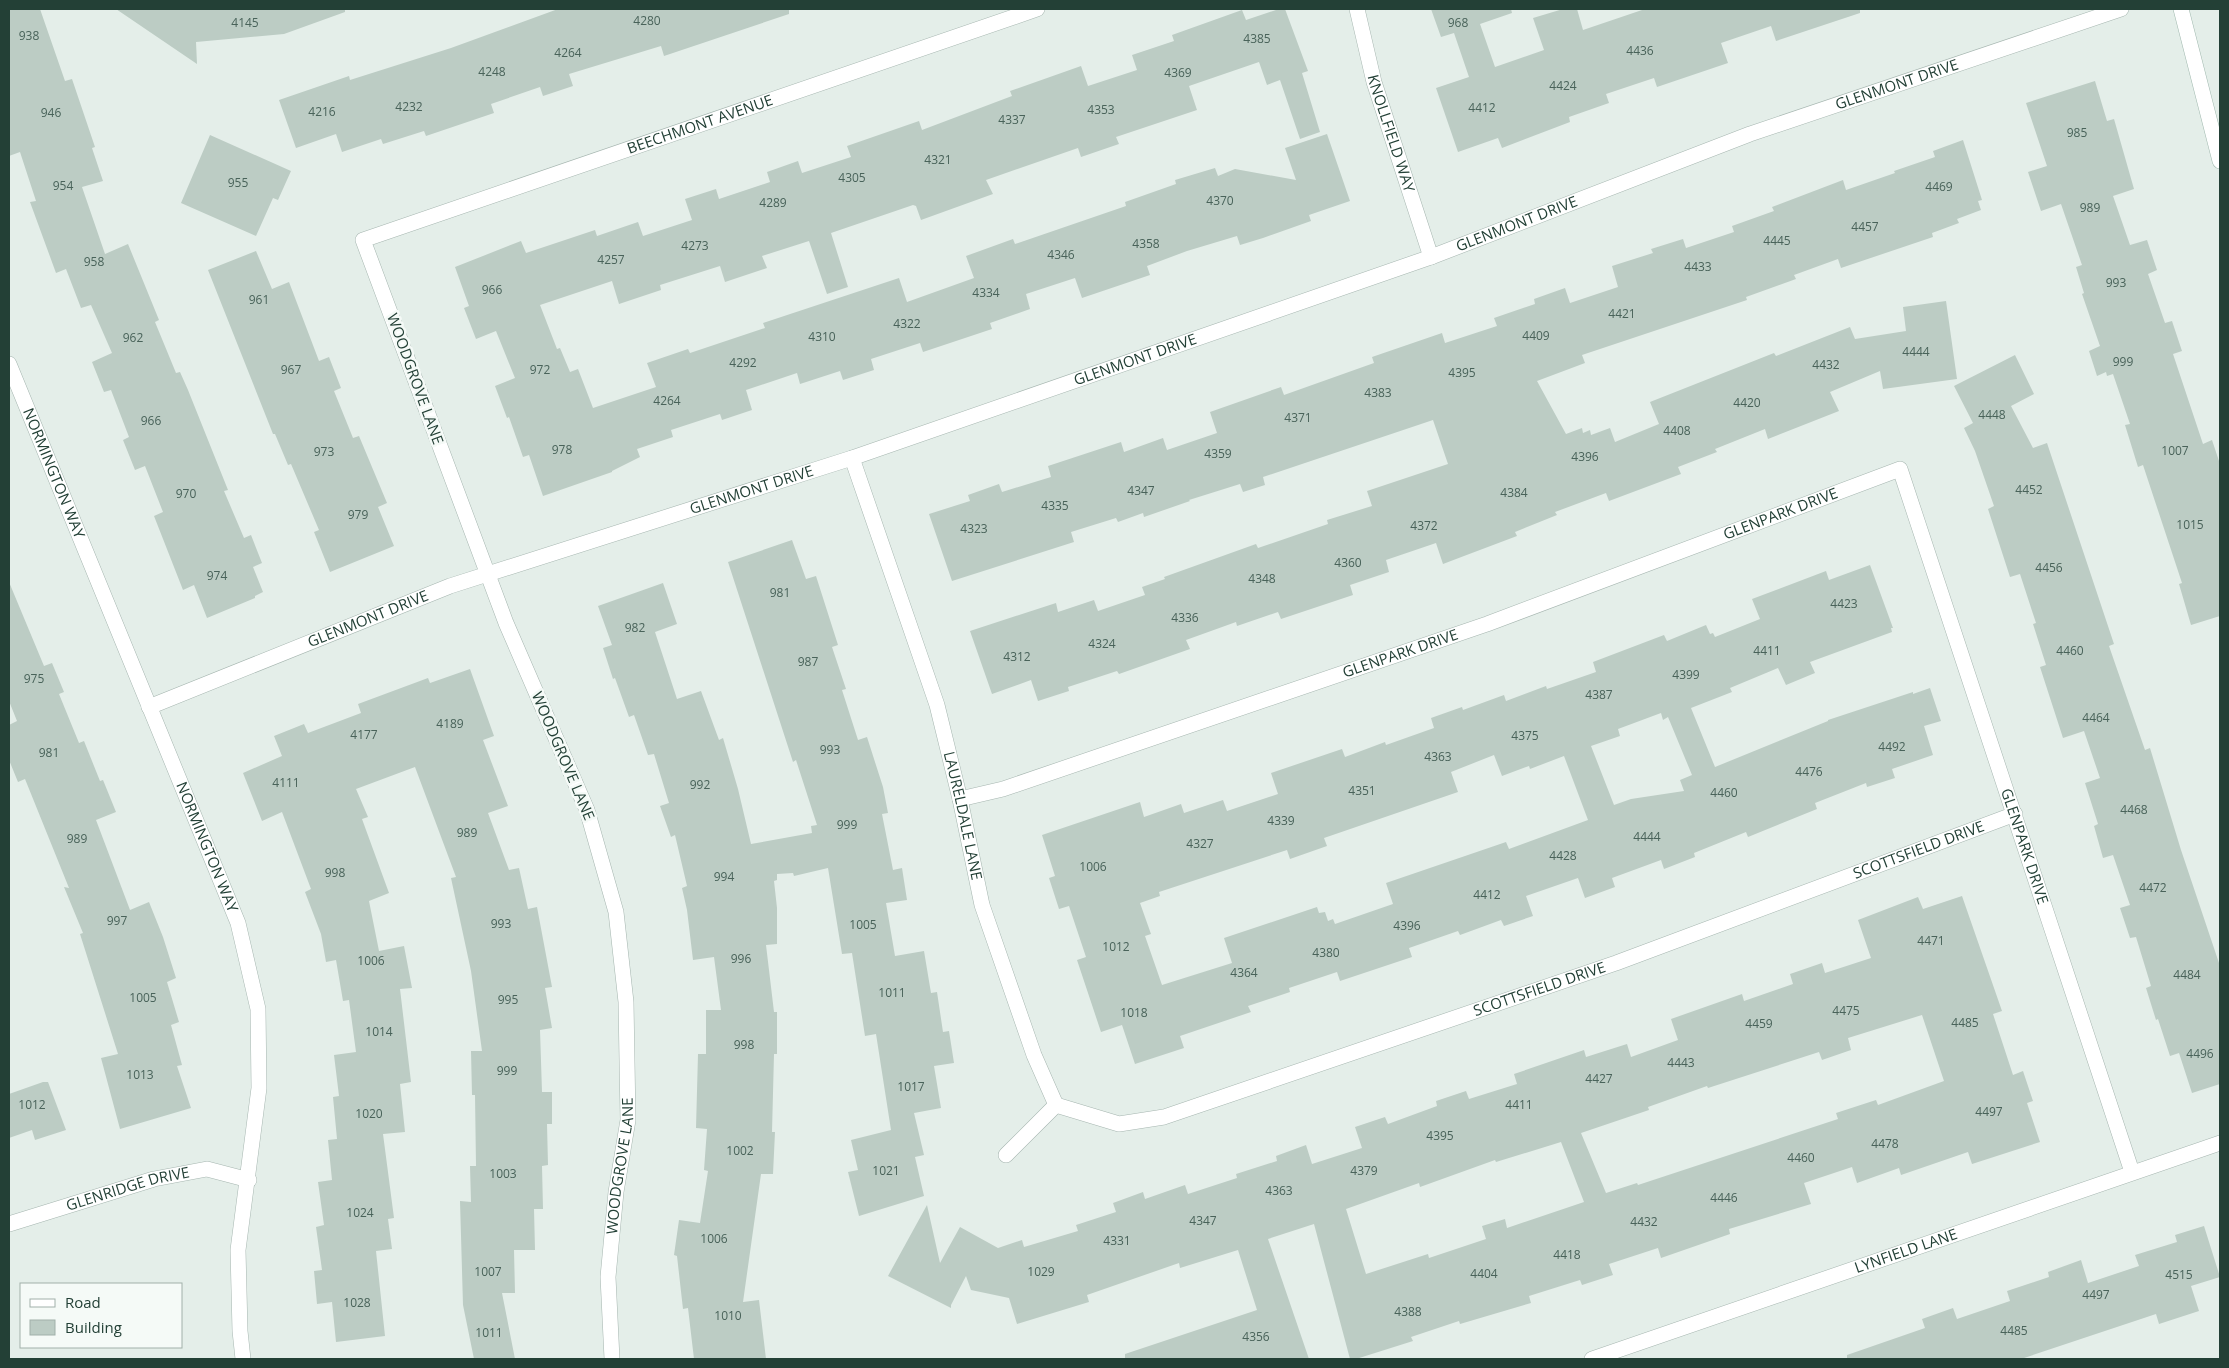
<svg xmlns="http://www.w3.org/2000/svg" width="2229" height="1368" font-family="'Open Sans',sans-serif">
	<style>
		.building { fill: #bcccc4; fill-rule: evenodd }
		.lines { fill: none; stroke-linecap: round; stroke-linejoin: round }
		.minor-casing { stroke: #a6b6b0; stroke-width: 16 }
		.secondary-casing { stroke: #a2bab0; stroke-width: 16 }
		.minor { stroke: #fff; stroke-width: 15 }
		.secondary { stroke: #fff; stroke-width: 15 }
		.labels { text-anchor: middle; stroke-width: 5; stroke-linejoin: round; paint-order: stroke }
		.number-label { font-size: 12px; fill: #49635a }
		.street-label { font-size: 15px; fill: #234036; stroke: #f5faf7 }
	</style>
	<rect width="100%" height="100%" fill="#e4eee9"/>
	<g class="building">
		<path d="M9,9H40L65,81L72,79L95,147L92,148L103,181L82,187L105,254L128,244L159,320L155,322L176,373L180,372L188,390L228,490L224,491L244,538L251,535L262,563L253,567L263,592L255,596V598L207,618L194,585L183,590L154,516L163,512L145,466L135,470L123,440L129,437L111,390L104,392L92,362L112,353L91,305L81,308L66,269L56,273L30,202L36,201L20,152L9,156Z"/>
		<path d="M116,9H345V12L284,34L196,42L197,64Z"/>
		<path d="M558,9H789V14L664,56L661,46L569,74L573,86L543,96L540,87L491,104L494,113L426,136L424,131L383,144L381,139L342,152L336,134L296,148L279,100L349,76L350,80L451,48Z"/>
		<path d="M1279,9H1285L1308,71L1302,73L1320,132L1300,139L1280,80L1267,85L1259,62L1189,86L1197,110L1116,137L1119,144L1081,157L1078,148L986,180L993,194L921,220L916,206L913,205L831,233L848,287L827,294L809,241L762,256L767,268L725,282L720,266L660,285L661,290L619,304L612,281L540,305L557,349L560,348L570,372L578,369L593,408L656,387L647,363L688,349L690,353L765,328L763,323L899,278L907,302L974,278L966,256L1013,239L1015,244L1126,206L1125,202L1176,184L1175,180L1215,168L1218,176L1235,169L1296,180L1285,148L1327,134L1350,201L1309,215L1311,221L1263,238L1240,245L1237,236L1187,251L1147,266L1150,275L1082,298L1075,278L1026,294L1030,309L990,323L992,329L923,352L920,343L871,359L874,370L843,380L840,371L800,384L797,373L746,390L752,410L722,420L720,414L671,430L673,437L637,449L640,457L612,471V472L543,496L529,455L523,457L509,417L507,418L495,386L515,378L496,331L476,339L464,308L469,306L455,267L521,241L526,253L595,230L597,236L638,222L643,236L692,220L685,199L716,189L719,199L770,182L767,172L798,161L802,173L851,157L847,146L919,121L922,130L1012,96L1010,91L1081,66L1088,86L1137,70L1132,55L1174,41L1172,35L1242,10L1246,20Z"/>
		<path d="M1431,9H1511L1512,13L1480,24L1495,67L1544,50L1533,18L1563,9H1577L1583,30L1645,9H1860V13L1776,41L1771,26L1721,43L1728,63L1657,87L1654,78L1606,94L1609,103L1569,117L1570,122L1502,148L1498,138L1458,152L1436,88L1469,77L1454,33L1441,37Z"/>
		<path d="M2095,81L2107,121L2114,119L2134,189L2113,196L2130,245L2147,240L2157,270L2148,274L2165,323L2172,321L2182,351L2173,354L2203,444L2212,440L2220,464V616L2191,625L2179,584L2182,583L2143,465L2138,467L2125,425L2130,424L2113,374L2107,376L2106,372L2097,376L2089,351L2100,346L2082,294L2084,293L2076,267L2082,265L2061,204L2041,211L2028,172L2047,166L2026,103Z"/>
		<path d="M210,135L291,171L278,200L273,198L256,236L181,203Z"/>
		<path d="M1963,140L1982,200L1978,201L1981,210L1957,219L1959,223L1932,233L1933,237L1841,268L1838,259L1794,275L1796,279L1746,297L1747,300L1582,355L1585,363L1537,381L1566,434L1582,428L1583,433L1590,430L1591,435L1610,428L1615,442L1659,424L1650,402L1774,353L1776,356L1850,327L1855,339L1906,331L1903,307L1946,301L1957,379L1883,389L1880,371L1830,392L1839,411L1768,439L1765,429L1715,449L1717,452L1678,467L1681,474L1609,501L1606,493L1555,512L1557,515L1515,532L1517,536L1464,556L1443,564L1436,543L1386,560L1389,572L1350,585L1353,595L1281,619L1278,612L1237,626L1236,622L1186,640L1190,649L1119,674L1117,671L1068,687L1069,691L1038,701L1031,680L992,694L970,631L1056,603L1058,612L1094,600L1098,611L1145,595L1142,587L1165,579L1164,577L1256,544L1258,548L1328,524L1327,520L1372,506L1367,491L1448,464L1433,420L1263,477L1265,485L1243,492L1240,484L1189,500L1190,501L1144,517L1143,513L1118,522L1116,518L1071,532L1074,542L952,581L929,514L970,501L968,495L999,484L1002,492L1051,477L1048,466L1121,442L1124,452L1163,438L1167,450L1217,433L1210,412L1281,387L1284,395L1374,363L1372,357L1442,333L1445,343L1497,326L1494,318L1535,304L1534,299L1565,288L1570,303L1618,287L1612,266L1653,253L1651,249L1683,239L1686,248L1734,232L1732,226L1774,211L1772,207L1843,180L1846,190L1895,173L1894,171L1935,157L1933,151Z"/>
		<path d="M256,251L272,289L289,282L319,361L329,357L341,388L334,391L353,438L359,436L387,503L378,507L394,546L330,572L314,532L319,530L291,464L288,465L275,434H273L208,270Z"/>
		<path d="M2015,355L2034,394L2011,406L2033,448L2047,443L2114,644L2109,646L2145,750L2150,748L2181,850L2220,966V1084L2192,1093L2179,1053L2170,1056L2158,1019L2156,1020L2146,988L2151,986L2136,937L2130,938L2120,908L2130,905L2113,855L2103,858L2094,826L2098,824L2085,783L2100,778L2084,731L2063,738L2040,667L2046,665L2033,624L2036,623L2020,574L2010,577L1988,509L1994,506L1975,451L1964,428L1973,423L1954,386Z"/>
		<path d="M792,540L806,579L816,576L838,645L832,647L846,689L842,690L858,740L867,737L883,787L888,813L882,814L893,870L902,868L907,900L886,903L895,956L924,951L931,993L937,992L943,1032L949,1031L954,1063L934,1066L941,1108L914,1113L924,1155L915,1157L924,1196L859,1216L848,1172L858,1170L851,1140L891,1130L876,1034L865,1036L852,953L842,954L828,868L794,876L793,873L777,874V880L774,881L777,908V944L766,945L774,1012H777V1054H774L772,1132H775L773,1174H761L743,1302L759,1300L766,1359H694L688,1308L683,1309L677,1256L674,1255L679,1220L700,1223L708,1171L704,1170L707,1129L696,1128L698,1054H706V1010H721L714,957L693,960L687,910L682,888L687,886L675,835L671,837L660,806L669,803L654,754L648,755L634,715L629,717L615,678L613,679L603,648L612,645L598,606L663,583L677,624L655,632L677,699L701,691L719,740L723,738L738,789L751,844L812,833L811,826L817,825L796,760L793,762L728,562Z"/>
		<path d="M1870,565L1893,628H1891L1892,632L1810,662L1815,673L1786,685L1778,668L1730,688L1732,692L1691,708L1715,767L1828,721V720L1913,692V694L1930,688L1941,721L1924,726L1933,755L1892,769L1895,778L1867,787L1866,783L1815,803L1817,809L1748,837L1746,832L1694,853L1695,857L1664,869L1661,860L1612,878L1615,887L1585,898L1578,878L1526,896L1533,916L1504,926L1501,920L1460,935L1458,931L1409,948L1412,957L1340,981L1337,972L1289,988L1290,992L1248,1006L1251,1012L1180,1036L1184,1048L1135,1064L1122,1025L1101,1032L1077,960L1086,957L1069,906L1059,909L1049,878L1055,876L1042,835L1140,802L1144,817L1181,804L1184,813L1223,800L1227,811L1278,794L1271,773L1342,749L1345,757L1385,742L1386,745L1434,728L1431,718L1462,707L1463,710L1504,695L1506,701L1546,686L1547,689L1596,672L1593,662L1664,635L1667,641L1706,625L1710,634L1713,633L1715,637L1760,619L1752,599L1826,571L1829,580ZM1661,713L1663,720L1668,717L1692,775L1680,780L1684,791L1631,799L1614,805L1591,746L1620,736L1618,729ZM1494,755L1502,776L1529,766L1530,769L1564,756L1588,820L1509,849L1506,842L1386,883L1393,904L1335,924L1333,919L1328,921L1325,912L1319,913L1317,907L1224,938L1232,963L1162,985L1145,936L1151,934L1140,903L1160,896L1159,892L1287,850L1290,859L1327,846L1324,838L1458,792L1451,772Z"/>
		<path d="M9,582L44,666L52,663L64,692L59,694L79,743L84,741L100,781L103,780L116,812L96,820L130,910L149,902L163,937L176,978L167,982L179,1022L171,1025L182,1065L177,1066L191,1108L120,1129L101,1058L118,1054L80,934L83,933L64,887L69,888L25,779L18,782L9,760V725L17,721L9,701Z"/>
		<path d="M470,669L494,736L483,740L508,806L488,813L509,870L519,868L528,909L537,907L552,987L545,988L552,1028L540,1030L542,1092H552V1124H547L548,1165L542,1166L543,1209H534L535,1250H514L515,1293H502L515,1359H474L463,1305L460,1201L471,1202L470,1166H476L475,1095H472L471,1051H482L471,971L451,878L456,877L415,767L356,789L368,817L362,819L389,893L369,901L379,951L404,946L412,988L400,989L411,1082L400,1084L405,1132L383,1134L394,1218L388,1219L392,1249L376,1251L385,1336L336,1342L332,1302L317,1304L314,1271L322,1270L316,1227L324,1225L318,1182L332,1180L328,1140L337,1139L333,1097L339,1096L334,1055L356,1052L349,1000L343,1001L336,960L326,962L321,934L305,892L311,889L282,812L262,821L243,773L282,756L274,736L304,724L308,733L361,713L358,704L428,678L430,683Z"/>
		<path d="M1962,896L2002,1011L1993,1014L2013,1075L2023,1071L2033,1101L2027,1103L2040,1142L1972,1164L1968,1152L1901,1175L1899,1168L1857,1183L1852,1167L1804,1183L1811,1204L1729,1229L1730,1234L1661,1258L1658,1248L1609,1264L1613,1275L1582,1285L1580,1280L1529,1296L1531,1303L1460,1324L1459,1321L1411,1337L1413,1341L1356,1359H1350L1314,1224L1268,1239L1309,1359H1125V1354L1257,1310L1238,1250L1180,1268L1179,1263L1087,1295L1089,1302L1017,1324L1009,1298L971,1290L966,1276L951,1305V1308L888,1276L927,1205L940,1263L960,1227L998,1248L1022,1240L1024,1247L1078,1231L1076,1225L1116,1212L1113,1203L1143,1192L1145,1199L1185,1185L1188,1194L1237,1178L1236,1174L1277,1161L1276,1156L1306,1145L1312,1164L1362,1148L1355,1127L1385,1117L1388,1124L1437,1106L1436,1101L1466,1091L1469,1099L1517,1084L1514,1074L1584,1050L1586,1057L1627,1044L1631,1057L1678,1040L1671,1019L1742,994L1744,1001L1793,984L1790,974L1822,963L1825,973L1871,958L1858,920L1918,897L1923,909ZM1922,1015L1944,1081L1878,1105L1876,1100L1836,1113L1838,1119L1638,1185L1637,1183L1606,1193L1581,1133L1649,1110L1648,1107L1707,1086L1708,1088L1819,1052L1822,1060L1851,1050L1848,1038ZM1561,1142L1584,1202L1507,1228L1505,1219L1482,1226L1486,1239L1429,1258L1428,1254L1366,1274L1346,1209L1419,1183L1420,1187L1495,1160L1496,1162Z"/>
		<path d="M43,1082H48L66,1130L35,1140L32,1130L9,1138V1094Z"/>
		<path d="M2204,1226L2220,1277L2191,1286L2199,1311L2159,1324L2156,1314L2021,1359H1847V1355L1925,1328L1922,1319L1953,1308L1957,1319L2010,1301L2007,1291L2049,1277L2048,1272L2081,1260L2088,1283L2139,1266L2135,1255L2177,1242L2175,1235Z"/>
	</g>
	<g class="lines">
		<g class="minor-casing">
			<g id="minor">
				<path id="s1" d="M1357,9L1374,82L1431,257"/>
				<path id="s2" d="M9,364L238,923L258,1009L259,1088L238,1250L240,1331L243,1359"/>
				<path id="s3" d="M852,458L937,705L960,799L982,905L1034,1055L1056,1105L1006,1155"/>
				<path id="s4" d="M149,707L450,586L852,458L1431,257L1750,134L2121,9"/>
				<path id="s5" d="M960,799L1003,789L1487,624L1900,469L2132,1172"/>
				<path id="s6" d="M1056,1105L1119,1124L1164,1117L1616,963L2015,814"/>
				<path id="s7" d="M9,1224L154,1179L207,1169L249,1180"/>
				<path id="s8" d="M612,1359L608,1277L616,1192L628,1120L626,1002L616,912L587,810L506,623L363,240L1037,9"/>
				<path id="s9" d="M1592,1359L2220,1143"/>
			</g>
		</g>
		<g class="secondary-casing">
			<path id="secondary" d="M2181,9L2220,161"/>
		</g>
		<use href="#minor" class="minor"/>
		<use href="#secondary" class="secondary"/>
	</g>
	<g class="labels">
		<g class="number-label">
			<text x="647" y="25">4280</text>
			<text x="245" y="27">4145</text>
			<text x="1458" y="27">968</text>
			<text x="29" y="40">938</text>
			<text x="1257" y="43">4385</text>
			<text x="1640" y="55">4436</text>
			<text x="568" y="57">4264</text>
			<text x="492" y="76">4248</text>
			<text x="1178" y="77">4369</text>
			<text x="1563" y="90">4424</text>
			<text x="409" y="111">4232</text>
			<text x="1482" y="112">4412</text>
			<text x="1101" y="114">4353</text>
			<text x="322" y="116">4216</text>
			<text x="51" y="117">946</text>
			<text x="1012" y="124">4337</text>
			<text x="2077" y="137">985</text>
			<text x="938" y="164">4321</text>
			<text x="852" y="182">4305</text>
			<text x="238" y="187">955</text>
			<text x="63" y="190">954</text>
			<text x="1939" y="191">4469</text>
			<text x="1220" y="205">4370</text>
			<text x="773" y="207">4289</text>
			<text x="2090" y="212">989</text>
			<text x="1865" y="231">4457</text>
			<text x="1777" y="245">4445</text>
			<text x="1146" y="248">4358</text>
			<text x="695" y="250">4273</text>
			<text x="1061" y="259">4346</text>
			<text x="611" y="264">4257</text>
			<text x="94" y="266">958</text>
			<text x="1698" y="271">4433</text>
			<text x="2116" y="287">993</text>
			<text x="492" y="294">966</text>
			<text x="986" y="297">4334</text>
			<text x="259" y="304">961</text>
			<text x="1622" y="318">4421</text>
			<text x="907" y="328">4322</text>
			<text x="1536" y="340">4409</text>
			<text x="822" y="341">4310</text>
			<text x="133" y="342">962</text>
			<text x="1916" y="356">4444</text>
			<text x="2123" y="366">999</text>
			<text x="743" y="367">4292</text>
			<text x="1826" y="369">4432</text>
			<text x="291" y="374">967</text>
			<text x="540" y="374">972</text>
			<text x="1462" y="377">4395</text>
			<text x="1378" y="397">4383</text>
			<text x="667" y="405">4264</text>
			<text x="1747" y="407">4420</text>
			<text x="1992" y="419">4448</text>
			<text x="1298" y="422">4371</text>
			<text x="151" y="425">966</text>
			<text x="1677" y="435">4408</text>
			<text x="562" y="454">978</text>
			<text x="2175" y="455">1007</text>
			<text x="324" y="456">973</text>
			<text x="1218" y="458">4359</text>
			<text x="1585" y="461">4396</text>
			<text x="2029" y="494">4452</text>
			<text x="1141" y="495">4347</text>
			<text x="1514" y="497">4384</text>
			<text x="186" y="498">970</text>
			<text x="1055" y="510">4335</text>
			<text x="358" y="519">979</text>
			<text x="2190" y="529">1015</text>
			<text x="1424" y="530">4372</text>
			<text x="974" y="533">4323</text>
			<text x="1348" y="567">4360</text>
			<text x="2049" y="572">4456</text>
			<text x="217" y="580">974</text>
			<text x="1262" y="583">4348</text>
			<text x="780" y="597">981</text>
			<text x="1844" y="608">4423</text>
			<text x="1185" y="622">4336</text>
			<text x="635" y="632">982</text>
			<text x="1102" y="648">4324</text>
			<text x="1767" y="655">4411</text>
			<text x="2070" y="655">4460</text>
			<text x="1017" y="661">4312</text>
			<text x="808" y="666">987</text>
			<text x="1686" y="679">4399</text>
			<text x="34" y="683">975</text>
			<text x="1599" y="699">4387</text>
			<text x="2096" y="722">4464</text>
			<text x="450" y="728">4189</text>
			<text x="364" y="739">4177</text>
			<text x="1525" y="740">4375</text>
			<text x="1892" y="751">4492</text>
			<text x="830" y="754">993</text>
			<text x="49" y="757">981</text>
			<text x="1438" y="761">4363</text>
			<text x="1809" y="776">4476</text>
			<text x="286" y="787">4111</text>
			<text x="700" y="789">992</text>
			<text x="1362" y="795">4351</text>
			<text x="1724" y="797">4460</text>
			<text x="2134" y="814">4468</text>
			<text x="1281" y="825">4339</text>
			<text x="847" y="829">999</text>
			<text x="467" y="837">989</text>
			<text x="1647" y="841">4444</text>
			<text x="77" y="843">989</text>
			<text x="1200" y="848">4327</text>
			<text x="1563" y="860">4428</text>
			<text x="1093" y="871">1006</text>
			<text x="335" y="877">998</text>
			<text x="724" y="881">994</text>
			<text x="2153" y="892">4472</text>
			<text x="1487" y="899">4412</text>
			<text x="117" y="925">997</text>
			<text x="501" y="928">993</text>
			<text x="863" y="929">1005</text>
			<text x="1407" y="930">4396</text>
			<text x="1931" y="945">4471</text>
			<text x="1116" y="951">1012</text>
			<text x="1326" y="957">4380</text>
			<text x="741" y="963">996</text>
			<text x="371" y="965">1006</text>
			<text x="1244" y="977">4364</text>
			<text x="2187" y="979">4484</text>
			<text x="892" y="997">1011</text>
			<text x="143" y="1002">1005</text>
			<text x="508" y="1004">995</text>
			<text x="1846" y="1015">4475</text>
			<text x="1134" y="1017">1018</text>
			<text x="1965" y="1027">4485</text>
			<text x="1759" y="1028">4459</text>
			<text x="379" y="1036">1014</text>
			<text x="744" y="1049">998</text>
			<text x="2200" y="1058">4496</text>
			<text x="1681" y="1067">4443</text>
			<text x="507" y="1075">999</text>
			<text x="140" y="1079">1013</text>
			<text x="1599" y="1083">4427</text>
			<text x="911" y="1091">1017</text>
			<text x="32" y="1109">1012</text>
			<text x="1519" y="1109">4411</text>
			<text x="1989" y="1116">4497</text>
			<text x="369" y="1118">1020</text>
			<text x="1440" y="1140">4395</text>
			<text x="1885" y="1148">4478</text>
			<text x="740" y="1155">1002</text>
			<text x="1801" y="1162">4460</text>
			<text x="886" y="1175">1021</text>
			<text x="1364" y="1175">4379</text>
			<text x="503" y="1178">1003</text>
			<text x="1279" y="1195">4363</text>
			<text x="1724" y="1202">4446</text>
			<text x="360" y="1217">1024</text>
			<text x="1203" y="1225">4347</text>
			<text x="1644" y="1226">4432</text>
			<text x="714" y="1243">1006</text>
			<text x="1117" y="1245">4331</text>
			<text x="1567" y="1259">4418</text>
			<text x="488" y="1276">1007</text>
			<text x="1041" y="1276">1029</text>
			<text x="1484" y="1278">4404</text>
			<text x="2179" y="1279">4515</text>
			<text x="2096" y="1299">4497</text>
			<text x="357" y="1307">1028</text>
			<text x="1408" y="1316">4388</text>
			<text x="728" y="1320">1010</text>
			<text x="2014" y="1335">4485</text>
			<text x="489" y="1337">1011</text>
			<text x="1256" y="1341">4356</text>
		</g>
		<g class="street-label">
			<text dy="5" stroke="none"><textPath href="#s4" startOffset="1856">GLENMONT DRIVE</textPath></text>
			<text dy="5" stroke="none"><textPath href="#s8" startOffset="1524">BEECHMONT AVENUE</textPath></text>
			<text dy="5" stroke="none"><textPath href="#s1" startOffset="129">KNOLLFIELD WAY</textPath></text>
			<text dy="5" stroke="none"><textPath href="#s4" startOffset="1451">GLENMONT DRIVE</textPath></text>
			<text dy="5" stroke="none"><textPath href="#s4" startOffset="1046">GLENMONT DRIVE</textPath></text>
			<text transform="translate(415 379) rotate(70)" y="5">WOODGROVE LANE</text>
			<text dy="5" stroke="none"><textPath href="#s2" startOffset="118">NORMINGTON WAY</textPath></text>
			<text dy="5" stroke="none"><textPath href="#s4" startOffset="641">GLENMONT DRIVE</textPath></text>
			<text dy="5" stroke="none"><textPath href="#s5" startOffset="869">GLENPARK DRIVE</textPath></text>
			<text dy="5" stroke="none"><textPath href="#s4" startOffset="236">GLENMONT DRIVE</textPath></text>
			<text dy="5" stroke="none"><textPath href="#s5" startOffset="464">GLENPARK DRIVE</textPath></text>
			<text transform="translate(563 756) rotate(67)" y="5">WOODGROVE LANE</text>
			<text dy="5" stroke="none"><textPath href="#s3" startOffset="375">LAURELDALE LANE</textPath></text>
			<text dy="5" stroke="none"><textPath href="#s5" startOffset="1394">GLENPARK DRIVE</textPath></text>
			<text dy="5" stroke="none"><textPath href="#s2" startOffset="522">NORMINGTON WAY</textPath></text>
			<text dy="5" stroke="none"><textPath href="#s6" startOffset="912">SCOTTSFIELD DRIVE</textPath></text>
			<text dy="5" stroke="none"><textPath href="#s6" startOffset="508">SCOTTSFIELD DRIVE</textPath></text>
			<text dy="5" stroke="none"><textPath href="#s8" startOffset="194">WOODGROVE LANE</textPath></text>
			<text dy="5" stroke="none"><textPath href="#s7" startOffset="124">GLENRIDGE DRIVE</textPath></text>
			<text dy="5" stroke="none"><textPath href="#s9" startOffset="332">LYNFIELD LANE</textPath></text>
		</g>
	</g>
	<rect width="2229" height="1368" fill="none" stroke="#234036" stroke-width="20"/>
	<rect x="20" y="1283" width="162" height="65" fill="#f5faf7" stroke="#a1b0aa"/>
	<rect x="30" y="1299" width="25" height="8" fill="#ffffff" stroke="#a1b0aa"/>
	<text x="65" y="1308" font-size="15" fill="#234036">Road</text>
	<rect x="30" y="1320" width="25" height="15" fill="#bcccc4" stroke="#a1b0aa"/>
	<text x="65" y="1333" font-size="15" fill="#234036">Building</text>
</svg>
